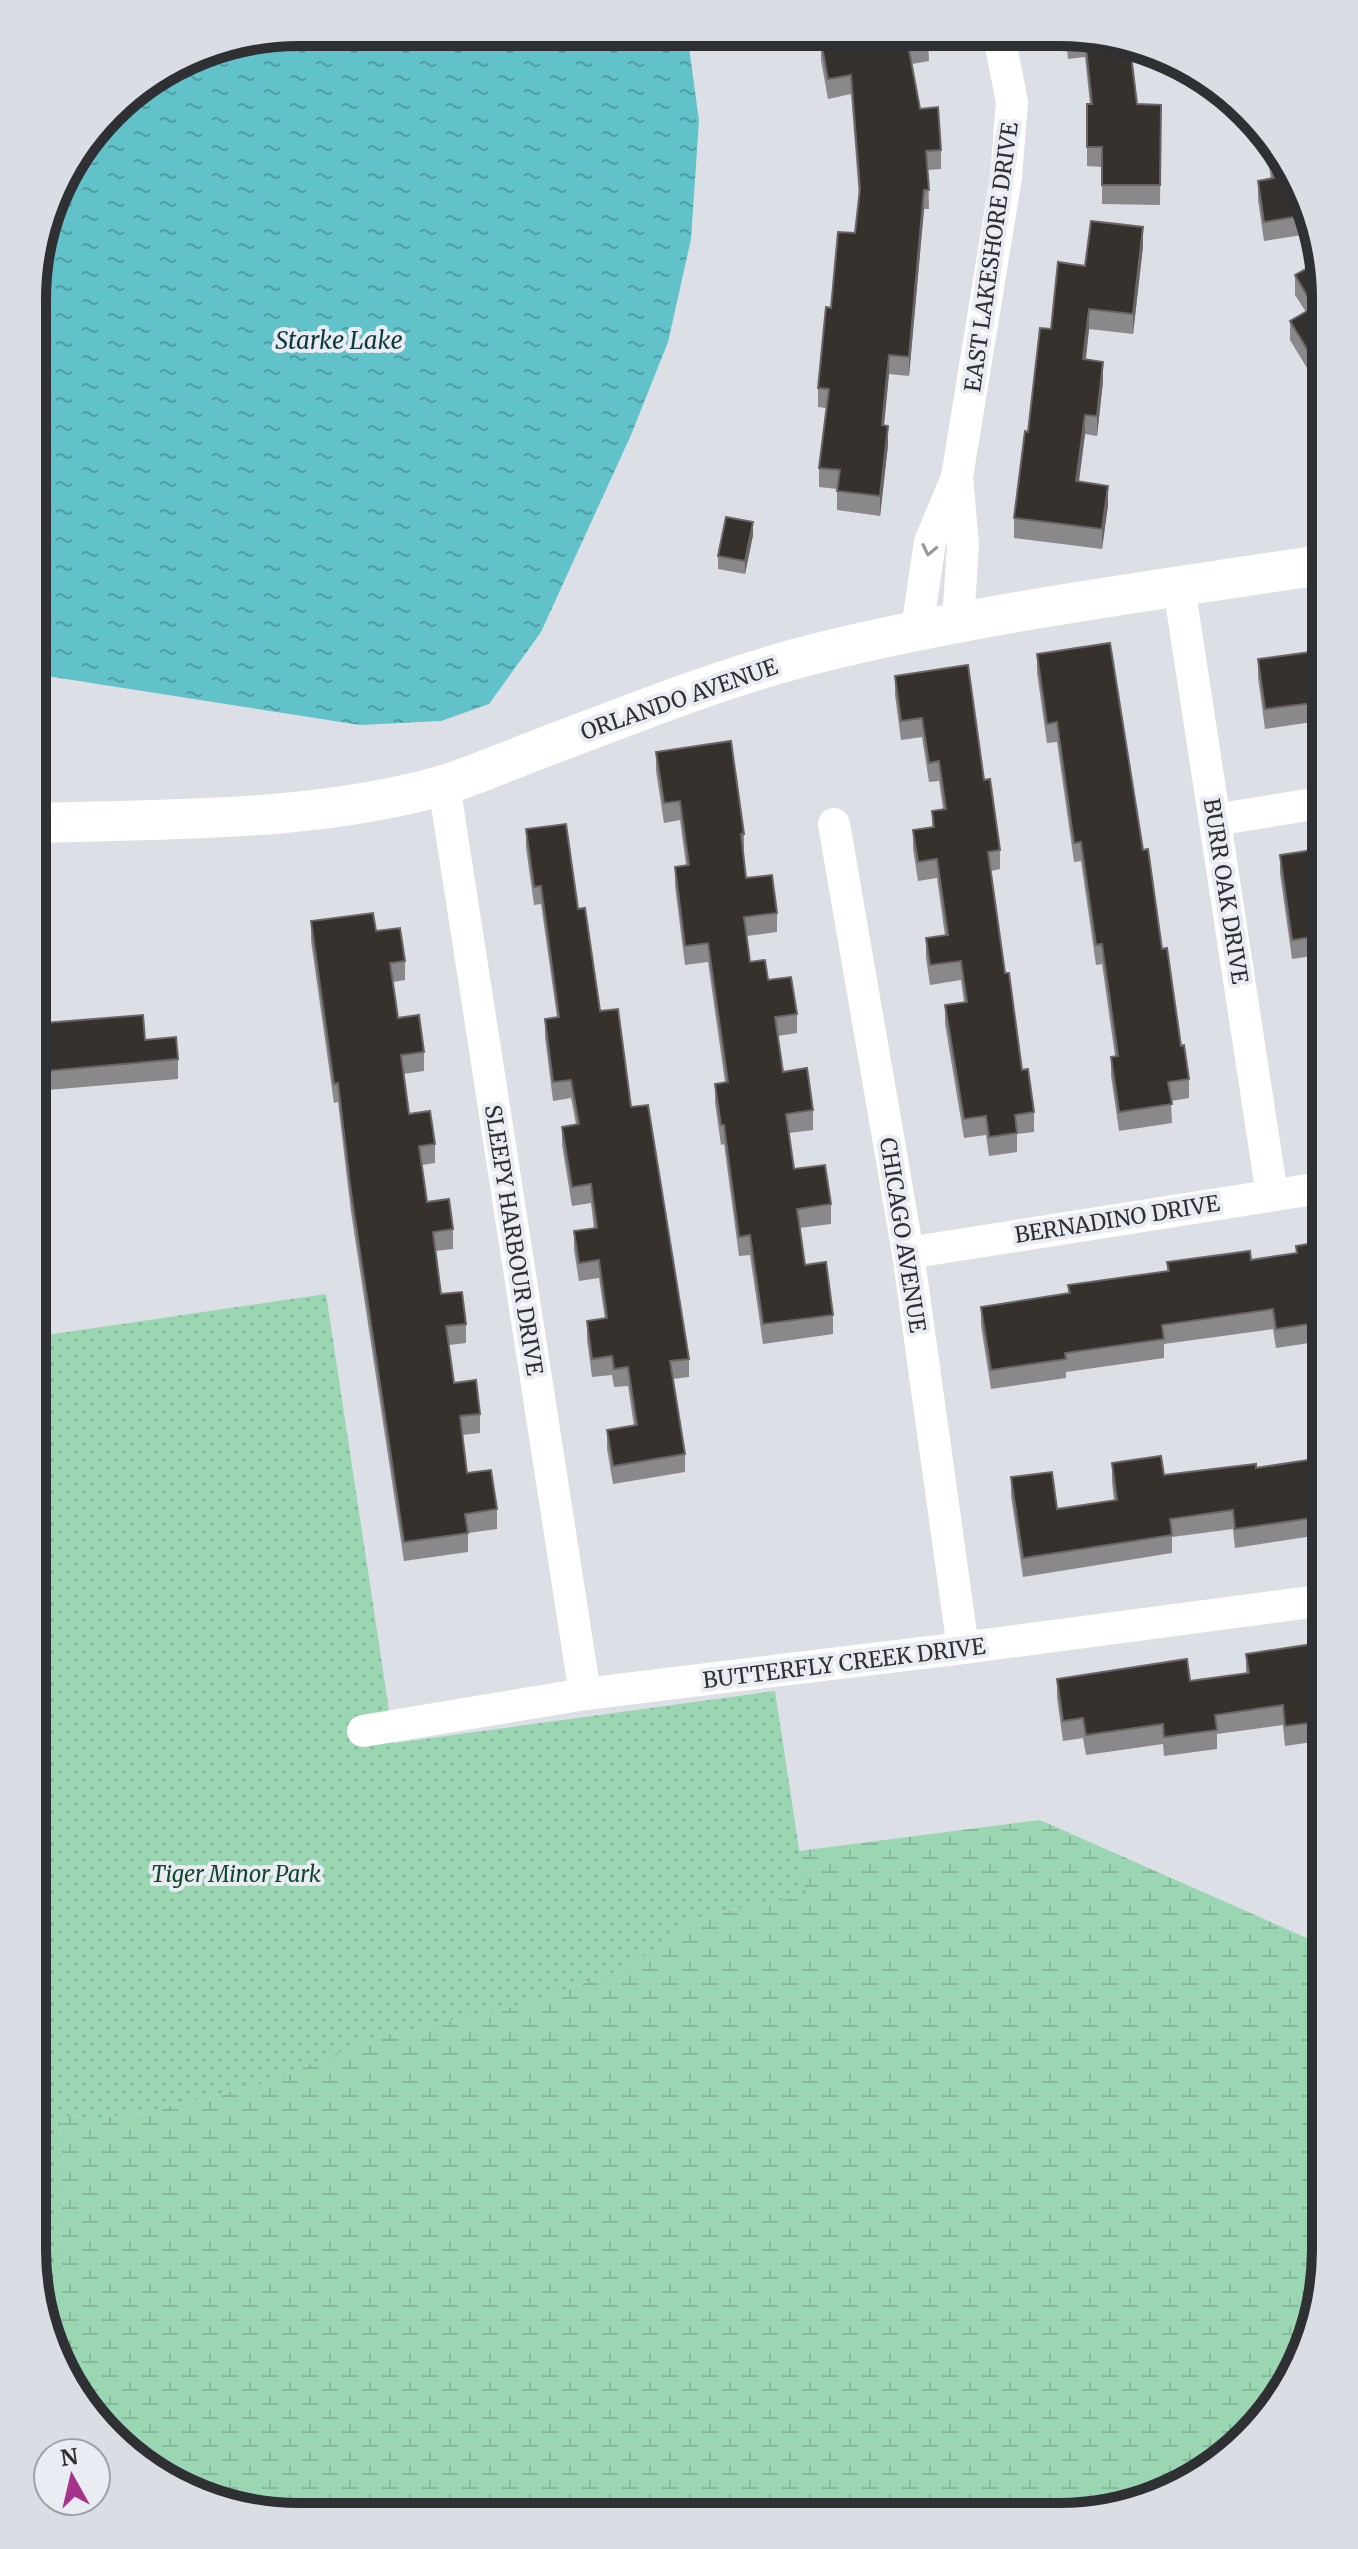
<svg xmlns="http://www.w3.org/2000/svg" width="1358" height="2549" font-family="Merriweather,serif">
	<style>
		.wetland { fill: url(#wetland-marsh) }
		.park { fill: url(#park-dots) }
		.water { fill: url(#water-ripples) }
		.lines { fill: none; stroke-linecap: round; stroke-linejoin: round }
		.minor { stroke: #fff; stroke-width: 32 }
		.tertiary { stroke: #fff; stroke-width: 40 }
		.wall { fill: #8a888a }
		.shaded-wall { fill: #686564 }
		.building { fill: #36312c; stroke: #686564; stroke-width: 2 }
		.oneway { stroke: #979899 }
		.labels { text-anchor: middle; stroke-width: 8; stroke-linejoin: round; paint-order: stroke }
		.street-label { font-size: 22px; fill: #2f3033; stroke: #eaecf4 }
		.park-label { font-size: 22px; font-style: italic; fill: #11472d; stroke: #eaecf4 }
		.water-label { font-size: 24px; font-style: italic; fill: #0c3b3e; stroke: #eaecf4 }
		.rim { fill: none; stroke: #2f3033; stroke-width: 10 }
	</style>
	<defs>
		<pattern id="wetland-marsh" width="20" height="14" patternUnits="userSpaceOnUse" patternTransform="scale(2)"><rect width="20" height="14" fill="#9bd6b3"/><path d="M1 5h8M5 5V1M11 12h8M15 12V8" fill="none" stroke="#86b89a"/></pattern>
		<pattern id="park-dots" width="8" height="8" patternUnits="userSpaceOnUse" patternTransform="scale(2)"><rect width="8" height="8" fill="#9bd6b3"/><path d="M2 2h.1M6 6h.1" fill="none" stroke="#86b89a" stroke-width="1.8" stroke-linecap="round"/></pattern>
		<pattern id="water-ripples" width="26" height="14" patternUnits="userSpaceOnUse" patternTransform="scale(2)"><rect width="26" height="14" fill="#61c2c9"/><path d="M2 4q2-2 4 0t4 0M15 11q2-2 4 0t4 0" fill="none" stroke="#509ea4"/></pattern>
	</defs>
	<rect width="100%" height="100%" fill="#dddfe7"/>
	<path class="wetland" d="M1040,1820L1325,1946V2268L1306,2352L1270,2413L1208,2472L1145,2503L1059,2517L264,2515L197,2496L123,2451L46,2336L45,2327L49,2315L59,2137L63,2116L104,2118L145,2112L265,2083L376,2037L524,2004L629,1967L694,1918L805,1895L799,1851Z"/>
	<path class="park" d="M326,1294L394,1743L775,1691L806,1895L694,1918L629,1967L524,2004L376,2037L265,2083L145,2112L104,2118L63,2116L59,2137V2281L45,2327L32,2250L33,1337Z"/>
	<path class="water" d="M299,32L678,34L689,47L699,121L691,239L668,342L631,435L541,632L489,704L441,721L360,725L34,674V265L60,181L123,99L197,52Z"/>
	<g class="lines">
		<g class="minor">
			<path d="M1179,587L1272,1195"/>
			<path d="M958,622L963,546L957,477L1006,177L1012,102L999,36"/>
			<path d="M917,629L930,542L956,480"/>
			<path d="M444,785L585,1694"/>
			<path d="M1215,820L1326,802"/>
			<path d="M834,824L908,1253L963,1648"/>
			<path d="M908,1253L1326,1187"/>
			<path d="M363,1731L585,1694L963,1648L1326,1600"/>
		</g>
		<path class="tertiary" d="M34,823C167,819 315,822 444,785C476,775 507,761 537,750C629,715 720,678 814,654C982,612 1155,591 1326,564"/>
	</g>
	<g class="wall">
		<path d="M836,35L928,36L929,61L912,64L920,109L941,150V169L928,170L929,209H924L909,376L889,374L884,425L888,445L880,516L837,510V489L819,487V468L826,408L818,407V388L831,308L855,233L859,197L851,94L828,99L821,60V41L837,38Z"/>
		<path d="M1066,37H1110L1137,104L1161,105L1160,205L1102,204V167L1087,166V104H1090L1085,57L1068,59Z"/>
		<path d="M1268,147L1312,213L1315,233L1264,241L1258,200V181L1271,179L1268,160Z"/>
		<path d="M1143,246L1133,334L1089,329L1086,360L1103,381L1097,436L1085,434L1079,482L1108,505L1102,549L1014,538V518L1028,432L1085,266Z"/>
		<path d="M1295,275L1326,299V364L1310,373L1290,340V321L1306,312L1295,295Z"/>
		<path d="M753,535L745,574L718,569V556Z"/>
		<path d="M1326,650V740L1315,742L1312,722L1265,729L1258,678V659Z"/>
		<path d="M1037,654L1143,850L1181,1046L1189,1079V1098L1171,1101L1172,1123L1119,1131L1111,1076V1057L1115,1056L1102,964L1096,965L1081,861L1074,862L1057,742L1047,743L1037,673Z"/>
		<path d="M895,676L984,780L1000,850V869L991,871L1005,973L1022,1070L1034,1112V1132L1017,1134V1152L989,1156L986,1135L964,1138L945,1024V1005L964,1002L961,980L930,985L926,958V938L945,936L937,878L918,881L913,849V830L932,827V811L943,809L939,781L929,782L922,737L901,740L895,695Z"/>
		<path d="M656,752L744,834V853H743L746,878L777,913V932L747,936L750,962L768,980L797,1014V1033L778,1036L783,1072L813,1110V1130L789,1133L794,1169L831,1204V1224L799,1228L805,1265L833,1315V1334L763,1344L750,1255L739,1256L724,1144L721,1145L715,1103V1084L725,1082L708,962L685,965L675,886V867L686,865L680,820L664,823L656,771Z"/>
		<path d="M526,829L578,909L600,1011L631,1107L689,1359V1377L673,1379L685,1454V1472L613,1484L607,1449V1430L634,1426L628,1386L614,1387L612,1375L592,1377L587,1340V1321L605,1319L599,1278L579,1281L574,1250V1231L594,1229L591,1203L572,1206L562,1145V1127L576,1124L571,1098L553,1101L545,1037V1019L557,1017L541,904L534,905L526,848Z"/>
		<path d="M1326,848V954L1292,959L1280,874V855Z"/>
		<path d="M311,921L376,931L405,961V980L393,982L398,1018L424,1052V1071L403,1074L409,1114L435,1144V1163L422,1165L427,1202L453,1229V1249L435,1251L441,1294L466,1324V1343L449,1345L454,1383L480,1414V1433L462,1435L467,1473L497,1509V1529L468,1533V1552L404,1561L351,1212L338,1102L334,1103L311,941Z"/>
		<path d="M33,1024L145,1040L178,1059V1079L36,1091L33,1062Z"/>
		<path d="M1326,1025V1094L1317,1095L1310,1046V1027Z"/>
		<path d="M1326,1241V1323L1316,1324V1342L1276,1348L1273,1329L1164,1344V1358L1066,1372V1378L991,1389L981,1326V1307L1068,1293V1285L1167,1271V1262L1251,1260L1296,1253V1246Z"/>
		<path d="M1326,1435V1534L1235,1548L1233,1529L1172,1537V1553L1023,1577L1011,1496V1477L1057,1509L1114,1501L1112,1482V1463L1164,1475L1256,1468L1313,1460L1312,1437Z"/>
		<path d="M1326,1642V1740L1285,1746L1283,1725L1217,1734V1749L1164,1756L1163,1744L1086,1755L1083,1738L1063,1741L1057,1698V1679L1190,1681L1246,1673V1654Z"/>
	</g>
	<g class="shaded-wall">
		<path d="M924,190V209L909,376V357Z"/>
		<path d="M1143,227V246L1133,334V314Z"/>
		<path d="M1089,309V329L1083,379V359Z"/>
		<path d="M1326,344V364L1310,373V354Z"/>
		<path d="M889,355V374L882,444V425Z"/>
		<path d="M1103,362V381L1097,436V416Z"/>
		<path d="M1085,415V434L1076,501V481Z"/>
		<path d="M888,426V445L880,516V496Z"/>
		<path d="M1108,486V505L1102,549V529Z"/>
		<path d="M753,522V535L745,574V561Z"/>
	</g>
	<g class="building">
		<path d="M840,35L928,36L929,41L908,45L920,109L938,107L941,150L926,151L929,190H924L909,357L889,355L882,425L888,426L880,496L837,491L840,470L819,468L829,389L818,388L826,307L831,308L838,232L855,233L860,189L851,75L828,79L821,41L840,37Z"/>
		<path d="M1068,37H1110L1130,47L1137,104L1161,105L1160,185H1102V147H1087V104H1092L1085,38L1068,40Z"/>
		<path d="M1269,149L1312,213V214L1264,222L1258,181L1274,178Z"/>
		<path d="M1091,221L1143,227L1133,314L1089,309L1083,359L1103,362L1097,416L1085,415L1076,481L1108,486L1102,529L1014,518L1025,431L1028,432L1040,328L1051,329L1058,262L1085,266Z"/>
		<path d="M1320,261L1326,299V344L1310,354L1290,321L1314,307L1295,275Z"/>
		<path d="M726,517L753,522L745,561L718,556Z"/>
		<path d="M1110,643L1143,850L1148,849L1162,949L1167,948L1181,1046L1184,1045L1189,1079L1168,1082L1172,1104L1119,1112L1111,1057L1118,1056L1102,944L1096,945L1081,842L1074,843L1057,722L1047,724L1037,654Z"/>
		<path d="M1326,650V721L1315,722L1312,703L1265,709L1258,659Z"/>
		<path d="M968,665L984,780L990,779L1000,850L988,852L1005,973H1009L1022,1070L1028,1069L1034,1112L1015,1115L1017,1133L989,1137L986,1116L964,1119L945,1005L967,1002L961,961L930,965L926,938L948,935L937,859L918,862L913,830L934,827L932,811L946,809L939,761L929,763L922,718L901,721L895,676Z"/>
		<path d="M731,741L744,834H741L746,878L772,875L777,913L744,917L750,962L765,960L768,980L791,977L797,1014L775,1017L783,1072L807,1068L813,1110L786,1114L794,1169L825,1165L831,1204L797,1209L805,1265L826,1262L833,1315L763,1324L750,1235L739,1237L724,1125H721L715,1084L728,1082L708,943L685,946L675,867L689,865L680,801L664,803L656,752Z"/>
		<path d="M566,824L578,909L585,908L600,1011L618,1009L631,1107L648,1105L689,1359L670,1361L685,1454L613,1466L607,1430L637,1425L628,1367L614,1369L612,1356L592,1359L587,1321L607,1318L599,1260L579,1263L574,1231L597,1228L591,1184L572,1187L562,1127L579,1124L571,1080L553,1082L545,1019L559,1017L541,886L534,887L526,829Z"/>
		<path d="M1326,848V935L1292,940L1280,855Z"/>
		<path d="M373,913L376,931L400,928L405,961L390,963L398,1018L419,1015L424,1052L401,1055L409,1114L430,1111L435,1144L419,1146L427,1202L449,1199L453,1229L433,1232L441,1294L462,1292L466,1324L446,1326L454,1383L476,1380L480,1414L460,1416L467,1473L491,1470L497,1509L465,1514L468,1533L404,1542L351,1192L338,1083L334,1084L311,921Z"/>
		<path d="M143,1015L145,1040L176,1037L178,1059L36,1072L33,1024Z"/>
		<path d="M1326,1025V1074L1317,1076L1310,1027Z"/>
		<path d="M1326,1241V1303L1313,1305L1316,1323L1276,1329L1273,1309L1162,1325L1164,1339L1065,1353L1066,1359L991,1370L981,1307L1070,1293L1068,1285L1169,1271L1167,1262L1250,1251L1251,1260L1297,1253L1296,1246Z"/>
		<path d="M1326,1435V1516L1235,1529L1233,1510L1170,1519L1172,1535L1023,1558L1011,1477L1052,1472L1057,1509L1117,1500L1112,1463L1161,1456L1164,1475L1256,1464V1468L1315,1459L1312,1437Z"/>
		<path d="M1326,1642V1702L1323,1703L1326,1721L1285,1726L1283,1705L1215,1715L1217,1730L1164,1737L1163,1724L1086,1735L1083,1718L1063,1721L1057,1679L1187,1659L1190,1681L1249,1673L1246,1654Z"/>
	</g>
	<defs><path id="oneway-chevron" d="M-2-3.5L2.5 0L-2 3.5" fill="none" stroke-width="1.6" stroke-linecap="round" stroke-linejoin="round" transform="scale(2)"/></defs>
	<use class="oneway" href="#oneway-chevron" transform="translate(929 550) rotate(102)"/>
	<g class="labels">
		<g class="street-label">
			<text transform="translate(991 257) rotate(-82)" y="8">EAST LAKESHORE DRIVE</text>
			<text transform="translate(679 699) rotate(-19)" y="8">ORLANDO AVENUE</text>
			<text transform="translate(1226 891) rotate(81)" y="8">BURR OAK DRIVE</text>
			<text transform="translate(1117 1219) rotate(-9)" y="8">BERNADINO DRIVE</text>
			<text transform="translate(903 1235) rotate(81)" y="8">CHICAGO AVENUE</text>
			<text transform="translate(514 1240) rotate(81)" y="8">SLEEPY HARBOUR DRIVE</text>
			<text transform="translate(844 1663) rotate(-7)" y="8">BUTTERFLY CREEK DRIVE</text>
		</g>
		<g class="park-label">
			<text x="236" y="1882">Tiger Minor Park</text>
		</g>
		<g class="water-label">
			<text x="339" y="349">Starke Lake</text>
		</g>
	</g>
	<path d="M0 0H1358V2549H0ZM299 46H1059A253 253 0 0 1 1312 299V2250A253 253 0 0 1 1059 2503H299A253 253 0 0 1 46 2250V299A253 253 0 0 1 299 46Z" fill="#dbdde5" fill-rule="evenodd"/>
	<path class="rim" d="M299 46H1059A253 253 0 0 1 1312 299V2250A253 253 0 0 1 1059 2503H299A253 253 0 0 1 46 2250V299A253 253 0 0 1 299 46Z"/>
	<g transform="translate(72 2477) rotate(352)"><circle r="38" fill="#eaecf4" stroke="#9fa1a7" stroke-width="2"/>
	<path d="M0-6L14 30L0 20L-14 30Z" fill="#a6328c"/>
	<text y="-12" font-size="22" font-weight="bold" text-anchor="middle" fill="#2f3033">N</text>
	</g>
</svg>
